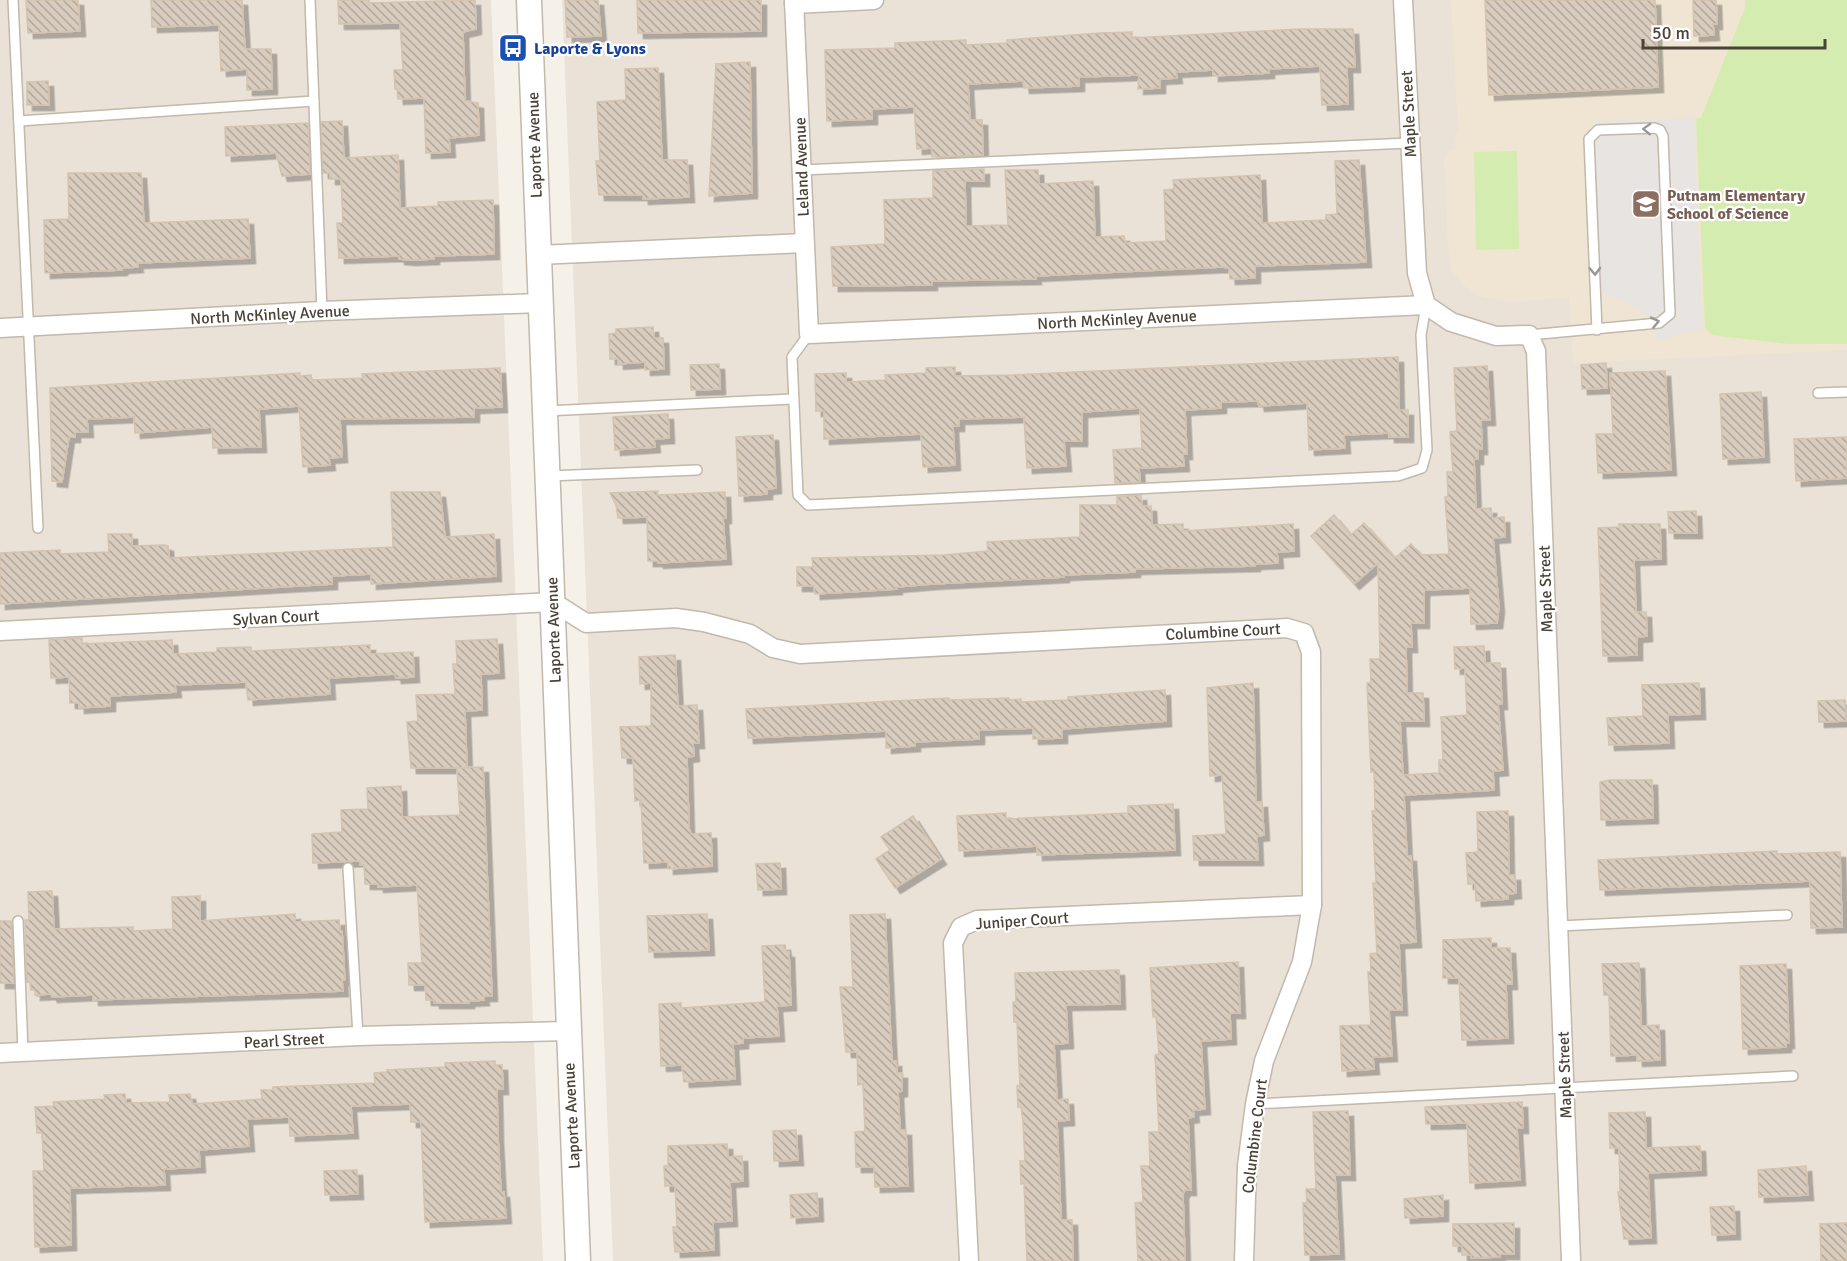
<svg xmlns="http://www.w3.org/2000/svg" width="1847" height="1261" font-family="Signika,sans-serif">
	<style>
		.residential { fill: #eae2d7 }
		.education { fill: #efe5d2 }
		.green { fill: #d5ecb0 }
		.parking { fill: #e7e4e1 }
		.building { fill: url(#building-back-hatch); stroke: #d3c3b0; stroke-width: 1.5; filter: url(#shadow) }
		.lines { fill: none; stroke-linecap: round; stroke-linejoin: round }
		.service-casing { stroke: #c2b8ab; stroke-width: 12 }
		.minor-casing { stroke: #c2b8ab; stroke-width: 21 }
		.tertiary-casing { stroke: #c2b8ab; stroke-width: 27 }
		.service { stroke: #fff; stroke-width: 9 }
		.minor { stroke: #fff; stroke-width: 18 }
		.tertiary { stroke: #fff; stroke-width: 24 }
		.oneway { stroke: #9b9691 }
		.labels { text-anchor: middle; stroke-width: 4.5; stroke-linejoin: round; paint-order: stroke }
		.transit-label { font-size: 16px; font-weight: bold; fill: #164399; stroke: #fff; text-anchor: start }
		.street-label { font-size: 16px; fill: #4a4137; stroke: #fff }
		.education-label { font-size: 16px; font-weight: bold; fill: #785e54; stroke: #fff; text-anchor: start }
	</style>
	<defs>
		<pattern id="building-back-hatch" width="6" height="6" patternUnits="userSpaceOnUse" patternTransform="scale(1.5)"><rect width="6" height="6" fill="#d8ccbe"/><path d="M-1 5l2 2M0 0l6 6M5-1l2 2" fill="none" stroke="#b1a79b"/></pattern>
		<filter id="shadow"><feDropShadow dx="5.5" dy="5.5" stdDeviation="0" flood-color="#0004"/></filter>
	</defs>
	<rect width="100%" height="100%" fill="#f5f1e9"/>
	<g class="residential">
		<path d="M0,0H491L543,1261H0Z"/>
		<path d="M562,0H1847V1261H613Z"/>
	</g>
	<path class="education" d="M1451,0H1847V350L1573,363L1569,298L1507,302L1478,296L1463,285L1452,272L1448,250L1444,159L1450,149L1456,148L1455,136L1458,131Z"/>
	<g class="green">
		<path d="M1745,0H1847V344H1789L1712,335L1705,328L1696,118H1701L1745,8Z"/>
		<path d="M1517,151L1519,249L1476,250L1474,152Z"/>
	</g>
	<path class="parking" d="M1694,118L1702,329L1657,340L1646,313L1600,291L1593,121Z"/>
	<g class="building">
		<path d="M26,0H78L80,31L28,33Z"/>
		<path d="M151,0H242L245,49H271L272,89L247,90V69L221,71L219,25L152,27Z"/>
		<path d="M338,0H369V3L475,0L476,29L463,32L465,101L478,103L479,135L449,138L450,152L426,153L424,98L398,99L397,89H395L394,70H403L400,23L339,24Z"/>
		<path d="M565,0H598L601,36L567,37Z"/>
		<path d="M637,0H761V31L638,33Z"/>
		<path d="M1485,0H1655L1658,87L1489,95Z"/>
		<path d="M1693,0H1716L1717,24H1713L1714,35L1694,36Z"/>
		<path d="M1299,29H1353L1355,67H1347L1348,104L1322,105L1320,66L1269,69V73L1213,76V70L1176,72L1177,78L1160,79V88L1138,89L1139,75L1079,77V86L1024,88L1023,81L968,84L970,120H982L983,155L932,157V148L917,149L914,107L872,109V119L827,121L825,50L895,48V43L966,40V45L1007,43V40L1100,33L1132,32V38Z"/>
		<path d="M750,62L752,193L709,196L716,64Z"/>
		<path d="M658,68L662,160H687L689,197L643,199V195H599L596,161H600L597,102L626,100L625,69Z"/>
		<path d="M48,81L49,105H27V82Z"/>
		<path d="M342,121L344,158L398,155L400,208L438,206V202L493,200L494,254L434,256V259L410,260L399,259V256L339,258L337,223H343L341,179H330V173H323L321,122Z"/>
		<path d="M308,123L310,174L282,176L276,153L226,156L225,127Z"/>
		<path d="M1359,160L1366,262L1255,266V278L1230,279L1229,268L1222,267L1035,276L1036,279L932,281V285L833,286L831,247L885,244L884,200L933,198V171L984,169V181H965L966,226L1008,225L1005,170H1038L1039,184L1093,181L1095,237L1124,236L1125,243L1166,241L1164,190L1174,189L1173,180L1260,175L1262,223L1326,220V215L1337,214L1335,161Z"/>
		<path d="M68,173H141L144,223L248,219L250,258L137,263L138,267L122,268V270L45,273L44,220L69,219Z"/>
		<path d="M653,327L654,338H663L664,369L645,370V362L618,364V359H610L609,334L616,333V329Z"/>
		<path d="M1398,357L1399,410H1408V437H1389V433L1344,435L1345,448L1309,450L1307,403L1259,406L1258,401L1221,402V408L1185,410L1187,454H1183L1184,466L1139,468L1140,482L1115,483L1113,450L1142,448L1140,408L1082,412V441H1064L1066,466L1027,468L1024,417L959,419V426H953L955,465L923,467L921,434L824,439V411H816L815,374L846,373V382L886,380L885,375L926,373V368L955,367V376L1012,375Z"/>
		<path d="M1606,363L1607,388L1582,389L1581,365Z"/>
		<path d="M719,364L720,389L691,390L690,365Z"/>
		<path d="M1487,366L1490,420H1481L1482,449H1478V459H1474L1476,509L1491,508L1492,518L1504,517L1505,537L1493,538L1499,607L1497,623L1471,624L1470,588L1424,590V623H1411L1412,647H1406L1407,693H1423L1424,721H1400L1403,775L1439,773V760H1443L1441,717L1467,715L1465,668L1455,669L1454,647L1484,646L1485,663H1500L1502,704H1498L1503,770L1493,771L1494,790L1404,795L1407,856H1411L1416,942L1399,943L1402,1010H1389L1392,1056L1373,1057L1374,1069L1342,1071L1340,1026L1371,1025L1368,972H1371L1370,954L1377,953L1373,883H1376L1372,811H1375L1374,771L1371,772L1367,683H1371L1370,659H1380L1378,563L1354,584L1311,536L1334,515L1351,535L1364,523L1395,558L1411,544L1421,555L1449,554L1445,497L1448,496L1447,472H1453L1450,432L1457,431L1454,368Z"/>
		<path d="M500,368L502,407L474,408V417L340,419L342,457L329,458L330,465L303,467L299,406L259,409L261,447L213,448L212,427L135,433L134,417L87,419L88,432H75V437H69L62,482L52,481L50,388L300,373V376L311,375L312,380L363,378L362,374Z"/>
		<path d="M1665,371L1671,470L1598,473L1596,434H1613L1610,373Z"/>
		<path d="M1761,392L1764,457L1723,459L1720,394Z"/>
		<path d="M668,414L669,438L654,439L655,447L615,450L613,417Z"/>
		<path d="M773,435L776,488L767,489V494L739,496L736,437Z"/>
		<path d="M1847,437V478L1796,481L1794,439Z"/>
		<path d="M658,491L657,495L725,492L726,518H723L726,559L658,563V561H648L647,517L618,518L616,505L610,493Z"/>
		<path d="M391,492H440L445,537L494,534L496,576L371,584V574L332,576V584L0,604V553L60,550V554L109,552L108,534H132V546L165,545L168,546L169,558L393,547Z"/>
		<path d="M1141,495L1142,506H1151L1152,525L1183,524V531L1293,524L1294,551L1277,552L1278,563L1255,564V566L1135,569V572L1064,575V577L932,584L896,587L897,589L815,594L814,586H797V567H813L812,558L944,555L988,551L987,542L1080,537V505H1117V497Z"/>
		<path d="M1696,511L1697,533H1669L1668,512Z"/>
		<path d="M1619,524H1660L1661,559L1634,560L1636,612H1646L1647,636L1637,637V655L1603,656L1598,528L1619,527Z"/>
		<path d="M82,638V644L172,640L173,654L217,652V648L251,647V651L370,645V654L413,652L414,677L396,678L395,674L329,678L330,694L248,700L246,682L175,685L176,692L110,696V706L79,708V703H70L69,677L51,678L49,640Z"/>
		<path d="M497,639L499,673L481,674L482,710L465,711L467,768H411L407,722L418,721L416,695L455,694L453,664H457L456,641Z"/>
		<path d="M675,655L678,706L697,705L699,743H693L694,756L687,757L689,828L691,834L711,833L712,866L668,869V862L644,863L641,800L635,801L633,758H622L620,727L651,726V683L640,684L639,657Z"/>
		<path d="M1253,683L1256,802H1262L1264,835L1257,836L1258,860H1194L1193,836L1226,834L1222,775L1210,776L1207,688Z"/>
		<path d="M1699,683L1700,714L1668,715L1669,743L1609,745L1607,718L1643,716L1642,685Z"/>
		<path d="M1165,690L1166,721L1062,729V738L1033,739V728L979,730V739L915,742V746L886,748V731L748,738L746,709L949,698V700L1009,698V700L1021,699V702L1068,700V697Z"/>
		<path d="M1845,700L1846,721L1819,722L1818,701Z"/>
		<path d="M483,767L492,996H483L484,1000L469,1001V1003H434V1000H426L425,985H409L408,963H422L417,885L378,887V884H365L364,865H360V861L313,863L312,834L342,832L341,810L368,809L367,788L401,786L402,817L460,815L457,768Z"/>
		<path d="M1610,780H1652L1653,818L1601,820L1600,782Z"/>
		<path d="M1173,804L1175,850L1037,855V846L959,851L957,816L1006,813V819L1128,813V806Z"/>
		<path d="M1508,811L1509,875H1515L1516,893L1508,894V899L1476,901L1475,884H1468L1466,853L1478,852L1477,812Z"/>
		<path d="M913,816L941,859L895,888L876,859L890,850L881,837Z"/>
		<path d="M1777,851V854L1840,852L1842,927L1811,928L1810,881L1600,890L1598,860Z"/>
		<path d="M780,863L781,889L758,890L756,864Z"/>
		<path d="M52,891L54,929L133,927V931L173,929L172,897L200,896V921L295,914V922L339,920L340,931H342L345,980H342L343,991L93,1000V995L52,997L51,994L35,995V990H31L30,982H27L25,920H29L28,892Z"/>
		<path d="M707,914L709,950L649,952L647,916Z"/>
		<path d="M885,914L892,1062L896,1061L897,1073H902V1091L898,1092L900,1130H906L908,1186L875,1187L874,1167H856L855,1132L865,1131L863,1084L858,1085L857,1052H846L840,987H853L850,915Z"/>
		<path d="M0,921H11L14,983H0Z"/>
		<path d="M1491,938V948H1510L1512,984H1506L1508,1038L1462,1040L1459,978H1443V940Z"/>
		<path d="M785,945L786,952H789L791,1005L777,1006L779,1036L743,1038V1043L733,1044L735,1079L684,1082L682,1065L661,1066L659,1004L681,1003V1008L765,1002L762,946Z"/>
		<path d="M1238,962L1240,1013H1230L1231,1039L1201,1041L1205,1109L1193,1110L1194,1117L1188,1118L1191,1190H1185L1183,1194L1185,1261H1138L1135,1203L1143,1202L1141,1166H1150L1149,1132H1159L1155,1055L1159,1054L1156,1017H1153L1150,968Z"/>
		<path d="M1639,963L1641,1026L1659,1025L1660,1060L1637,1061V1055L1611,1056L1609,995H1604L1602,964Z"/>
		<path d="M1786,964L1789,1043H1786V1047L1743,1049L1740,966Z"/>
		<path d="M1119,970L1120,1004L1066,1005L1068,1043L1054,1044L1057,1100L1068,1099L1069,1120L1057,1121L1061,1220H1072L1073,1261H1027L1024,1183L1021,1184L1020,1161H1025L1023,1122L1021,1107H1018L1017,1086H1020L1017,1022H1014L1013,1002H1016L1015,973Z"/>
		<path d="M495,1061V1065H502L503,1089H497L498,1137L501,1192H504L506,1218L425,1222L421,1122H411L410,1104L351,1106L353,1133L290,1136L289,1117L247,1119L249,1146L199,1150L200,1167L164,1169L165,1185L70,1188L71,1245L35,1247L33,1171H44L42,1133H37L35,1107L54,1106L53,1102L105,1099L104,1095L125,1094L126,1103L170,1102L169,1095L190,1094L192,1104L262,1099L261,1090H273V1087L375,1083L374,1073L387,1072V1070L445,1067V1063Z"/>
		<path d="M1522,1102L1523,1128H1517L1520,1180L1470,1183L1467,1123L1426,1124L1425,1107Z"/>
		<path d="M1348,1111L1350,1175H1335L1339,1254L1305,1255L1303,1203H1307L1306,1189H1316L1313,1112Z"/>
		<path d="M1645,1112L1646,1148L1700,1146L1701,1170L1648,1173L1651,1238L1624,1239L1618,1192H1620L1619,1148H1610L1609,1113Z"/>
		<path d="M796,1130L798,1160L774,1161L773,1131Z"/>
		<path d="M727,1144L728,1157L742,1156L743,1181L730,1182L732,1221L713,1222L714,1250L675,1252L673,1227H677L675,1186H665L664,1166H668V1146Z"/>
		<path d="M1806,1166L1808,1195L1759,1197L1758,1170Z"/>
		<path d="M357,1170L358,1194L325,1195L324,1171Z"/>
		<path d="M817,1193L818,1216L791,1218L790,1195Z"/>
		<path d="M1443,1195V1216L1405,1218L1404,1199Z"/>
		<path d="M1734,1206L1735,1234L1712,1235L1710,1207Z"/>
		<path d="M1514,1223V1254H1500V1257L1471,1258V1255H1462V1246H1453V1224Z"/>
		<path d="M1847,1223V1261H1821L1820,1224Z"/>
	</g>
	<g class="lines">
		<g class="service-casing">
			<g id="service">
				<path d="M13,0L38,528"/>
				<path d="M310,0L322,311"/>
				<path d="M19,121L314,101"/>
				<path d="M802,170L1409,143"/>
				<path d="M809,334L792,357L798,495L808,505L1398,476L1422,468L1427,450L1421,335L1426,305"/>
				<path d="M1529,335L1659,323L1670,314L1663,136L1660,130L1654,128L1598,130L1589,139L1597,330"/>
				<path d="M1818,393L1847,392"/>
				<path d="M546,411L792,399"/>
				<path d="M549,476L697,470"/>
				<path d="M348,868L358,1036"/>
				<path d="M18,921L23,1052"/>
				<path d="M1559,926L1787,915"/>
				<path d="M1255,1104L1793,1076"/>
			</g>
		</g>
		<g class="minor-casing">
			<g id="minor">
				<path d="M794,0L809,334L1426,305"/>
				<path d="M1403,0L1417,273L1426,305L1451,322L1496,336L1529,335L1536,351L1571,1261"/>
				<path d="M794,4L874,0"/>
				<path d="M538,255L804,243"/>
				<path d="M0,328L322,311L540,303"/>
				<path d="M0,631L553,602L586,623L676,618L704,622L750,634L773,648L800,654L1287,628L1304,633L1311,652L1312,905L1302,962L1264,1061L1255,1104L1247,1166L1244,1261"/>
				<path d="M0,1053L358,1036L567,1031"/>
				<path d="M969,1261L953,943L961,927L977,920L1312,905"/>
			</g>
		</g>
		<g class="tertiary-casing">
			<path id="tertiary" d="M529,0L578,1261"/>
		</g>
		<use href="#service" class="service"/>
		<use href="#minor" class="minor"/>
		<use href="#tertiary" class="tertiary"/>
	</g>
	<defs><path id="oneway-chevron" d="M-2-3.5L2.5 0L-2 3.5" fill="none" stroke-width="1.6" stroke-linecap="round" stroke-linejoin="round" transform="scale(1.5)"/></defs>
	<g class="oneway">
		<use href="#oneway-chevron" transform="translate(1647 129) rotate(-178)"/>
		<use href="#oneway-chevron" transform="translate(1595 271) rotate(88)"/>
		<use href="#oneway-chevron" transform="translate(1655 322) rotate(-13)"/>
	</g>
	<defs>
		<g id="bus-square" transform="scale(1.5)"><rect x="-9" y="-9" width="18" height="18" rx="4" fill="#1a4fb4" stroke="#fff"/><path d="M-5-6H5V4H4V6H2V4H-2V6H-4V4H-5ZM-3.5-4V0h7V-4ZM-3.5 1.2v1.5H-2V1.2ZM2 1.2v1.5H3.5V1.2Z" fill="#fff"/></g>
		<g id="school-square" transform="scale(1.5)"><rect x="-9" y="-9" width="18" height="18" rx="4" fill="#8d6e63" stroke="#fff"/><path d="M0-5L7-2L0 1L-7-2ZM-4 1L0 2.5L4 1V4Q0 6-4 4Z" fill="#fff"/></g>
	</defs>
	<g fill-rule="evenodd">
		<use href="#bus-square" x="513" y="48"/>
		<use href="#school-square" x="1646" y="204"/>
	</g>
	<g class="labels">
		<g class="transit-label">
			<text x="534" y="54">Laporte &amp; Lyons</text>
		</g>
		<g class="street-label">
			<text transform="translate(1408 114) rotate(-93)" y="6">Maple Street</text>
			<text transform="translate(534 145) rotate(-92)" y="6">Laporte Avenue</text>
			<text transform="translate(801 167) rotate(-92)" y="6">Leland Avenue</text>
			<text transform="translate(270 314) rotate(-3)" y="6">North McKinley Avenue</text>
			<text transform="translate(1117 319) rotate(-3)" y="6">North McKinley Avenue</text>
			<text transform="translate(1545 589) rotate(-92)" y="6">Maple Street</text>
			<text transform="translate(276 617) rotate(-3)" y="6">Sylvan Court</text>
			<text transform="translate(553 630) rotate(-92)" y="6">Laporte Avenue</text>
			<text transform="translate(1223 631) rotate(-3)" y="6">Columbine Court</text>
			<text transform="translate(1022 920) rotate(-4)" y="6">Juniper Court</text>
			<text transform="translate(284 1040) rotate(-3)" y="6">Pearl Street</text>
			<text transform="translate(1564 1075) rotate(-92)" y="6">Maple Street</text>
			<text transform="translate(571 1116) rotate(-93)" y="6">Laporte Avenue</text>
			<text transform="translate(1254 1136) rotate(-83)" y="6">Columbine Court</text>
		</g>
		<g class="education-label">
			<text x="1667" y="201">Putnam Elementary<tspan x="1667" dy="18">School of Science</tspan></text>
		</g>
	</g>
	<path d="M1643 39v9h182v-9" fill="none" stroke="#4a4137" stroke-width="3"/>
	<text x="1652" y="39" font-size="18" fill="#4a4137" stroke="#ffffff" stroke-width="4.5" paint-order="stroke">50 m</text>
</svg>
